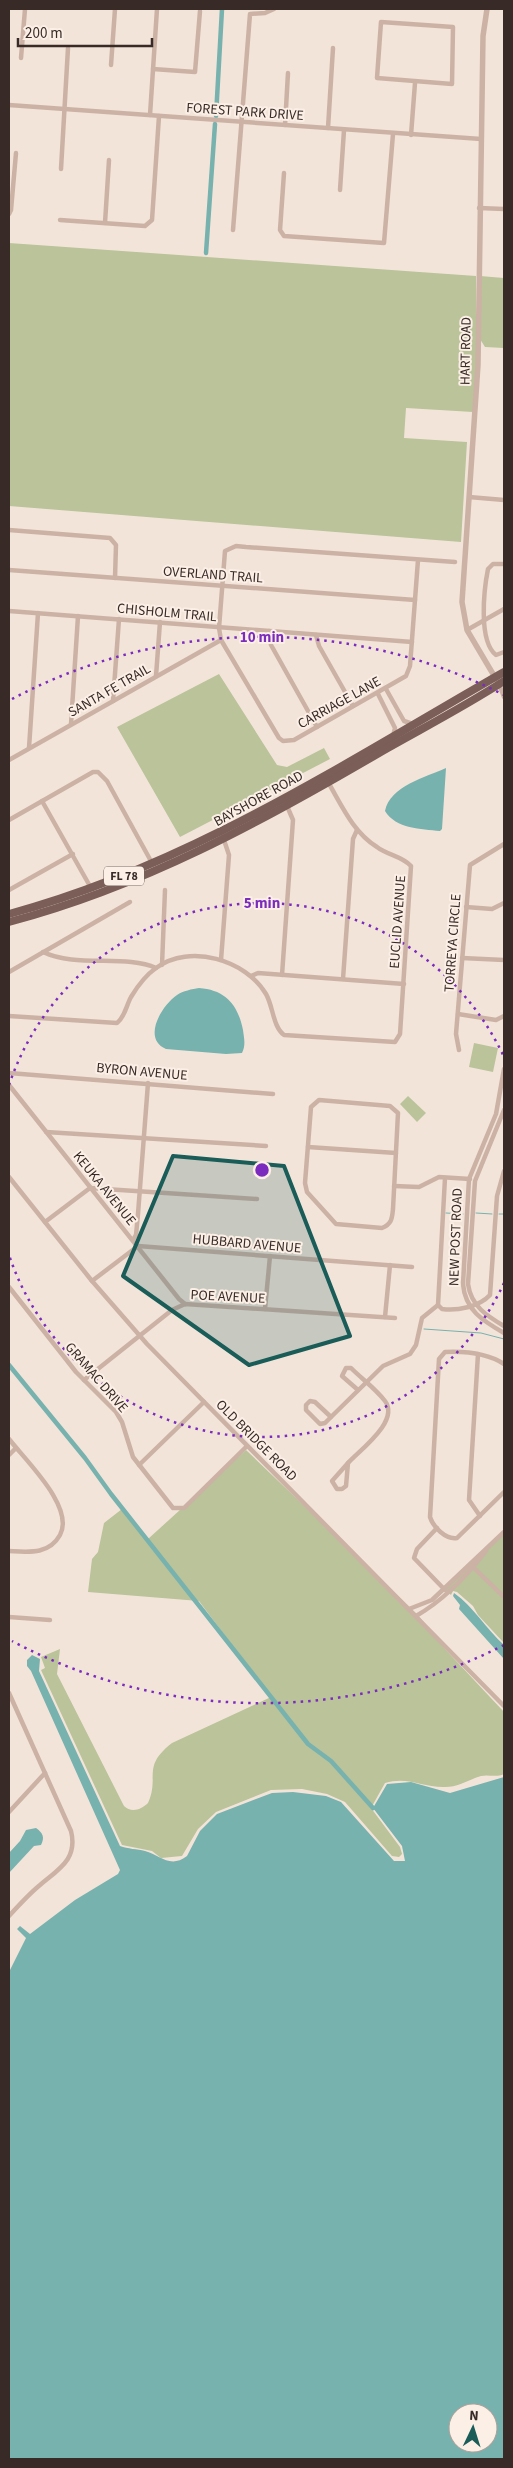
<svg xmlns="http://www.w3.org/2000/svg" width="513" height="2468" font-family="'Source Sans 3',sans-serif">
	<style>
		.green { fill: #bac399 }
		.water { fill: #77b2ae; fill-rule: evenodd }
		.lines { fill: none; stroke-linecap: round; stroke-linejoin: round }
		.stream { stroke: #77b2ae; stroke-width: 1 }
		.canal { stroke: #77b2ae; stroke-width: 4.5 }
		.minor { stroke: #ccb2a5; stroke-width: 4.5 }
		.tertiary { stroke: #ccb2a5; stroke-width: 5.5 }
		.primary { stroke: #7a5e57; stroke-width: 8 }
		.marked { fill: #195c58; fill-opacity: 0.2; stroke: #195c58; stroke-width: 4; stroke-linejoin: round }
		.ring { fill: none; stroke: #7b2cbf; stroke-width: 2.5; stroke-dasharray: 2.5 5 }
		.labels { text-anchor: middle; stroke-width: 4; stroke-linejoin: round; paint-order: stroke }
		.shield { fill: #fbefe6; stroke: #726560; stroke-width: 1 }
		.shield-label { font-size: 12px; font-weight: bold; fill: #372a27 }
		.street-label { font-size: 14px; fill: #372a27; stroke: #fbefe6 }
		.centre { fill: #7b2cbf; stroke: #fbefe6; stroke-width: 2.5 }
		.ring-label { font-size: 15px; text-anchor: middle; font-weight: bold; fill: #7b2cbf; stroke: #fbefe6; stroke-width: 4; stroke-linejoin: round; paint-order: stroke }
	</style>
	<rect width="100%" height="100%" fill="#f3e4da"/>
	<g class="green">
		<path d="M9,243L476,276V365L473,412L406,408L404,438L467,442L461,542L9,506Z"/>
		<path d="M480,276L504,278V348L485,347L480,339Z"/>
		<path d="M219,674L277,765L287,767L324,748L330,759L180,837L117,727Z"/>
		<path d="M474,1043L498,1048L493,1072L469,1067Z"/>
		<path d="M408,1096L426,1113L417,1122L400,1104Z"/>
		<path d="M246,1450L418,1615L445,1649L504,1712V1774C496,1778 489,1774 481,1776C468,1780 457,1788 443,1787C422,1787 407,1776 385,1783L371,1808L400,1847L402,1854L399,1857L392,1856L345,1802L327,1794L302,1789L271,1790L216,1812L198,1829L182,1856L161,1858L152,1851L122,1845L41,1670L45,1668L41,1657L60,1649L57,1674L124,1806C131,1813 141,1810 148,1803C160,1777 141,1767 172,1743L271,1697L199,1601L88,1592L92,1559L98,1552L104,1523L122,1509L148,1539Z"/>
		<path d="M504,1531V1643L478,1615L473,1606L457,1592L453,1591L451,1595L445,1589Z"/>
	</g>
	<g class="water">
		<path d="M446,768L442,829L440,831C421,829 396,829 385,811C390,786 426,777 446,768Z"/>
		<path d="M199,988C226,990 238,1005 243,1030C244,1038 246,1045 242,1053L226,1054L166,1049C142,1039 161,1006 177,995C183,991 192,989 199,988Z"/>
		<path d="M454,1593C474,1607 486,1629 504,1645V1659L459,1609L460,1605L453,1596Z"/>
		<path d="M32,1655L40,1659L39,1671L120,1846C128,1849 137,1849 145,1851C160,1855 170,1869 187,1856L200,1831L217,1814L272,1793L293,1792L326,1796L341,1802L394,1861H405L402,1846L373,1808L387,1784L411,1782L450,1793L504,1777V2459H9V1972L26,1938L17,1929L20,1926L30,1934L75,1900L118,1874L120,1870L31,1671L27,1666V1660ZM458,2413H488V2443H458Z"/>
		<path d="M36,1828C43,1833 45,1837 41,1845L34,1846L9,1873V1853L20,1841L26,1830Z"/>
	</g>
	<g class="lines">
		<g class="stream">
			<path d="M446,1213L463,1214"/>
			<path d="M476,1213L492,1214"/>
			<path d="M499,1214H504"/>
			<path d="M424,1329L481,1333L504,1339"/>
		</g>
		<g class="canal">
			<path d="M216,116L222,9"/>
			<path d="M206,253L215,124"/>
			<path d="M9,1365L85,1458L111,1494L308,1744L331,1761L373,1808"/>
		</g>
		<g class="minor">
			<path d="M381,22L453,27L452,84L377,78Z"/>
			<path d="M21,58L25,9"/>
			<path d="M111,65L115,9"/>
			<path d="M153,69L195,72L200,11"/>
			<path d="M9,105L481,139"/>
			<path d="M150,115L157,9"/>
			<path d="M285,125L288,73"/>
			<path d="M328,128L333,48"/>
			<path d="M411,135L415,83"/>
			<path d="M61,169L68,48"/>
			<path d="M284,173L280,230L284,236L384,243L393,134"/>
			<path d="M340,190L344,130"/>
			<path d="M479,208L504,209"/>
			<path d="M9,214L11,210L16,153"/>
			<path d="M60,220L145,226L152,220L159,116"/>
			<path d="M105,223L109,160"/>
			<path d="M233,230L250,14L265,13L274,9"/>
			<path d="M469,497L504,500"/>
			<path d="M9,530L110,538L116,545L115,578"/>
			<path d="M418,560L410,666L406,676L294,740L283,741L279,738L221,640L219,628L225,551L236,546L246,547L455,562"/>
			<path d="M504,564H493L488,569C484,589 478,641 496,655L504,652"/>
			<path d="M9,570L415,600"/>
			<path d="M9,611L412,642"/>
			<path d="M467,630L504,609"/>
			<path d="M269,631L271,645L317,727"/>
			<path d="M316,635L319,646L353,706"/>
			<path d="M156,676L160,622"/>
			<path d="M499,684L504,697"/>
			<path d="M386,689L404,721L413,724"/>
			<path d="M378,694L395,728L393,736"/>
			<path d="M113,701L119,619"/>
			<path d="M71,724L78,616"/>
			<path d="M29,748L38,613"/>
			<path d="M9,760L221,640"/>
			<path d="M42,801L91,888"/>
			<path d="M9,820L93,772H98L107,781L152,863"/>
			<path d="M9,890L73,854"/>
			<path d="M466,907L492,909L504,903"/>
			<path d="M43,952C76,968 126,954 156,968"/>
			<path d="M462,958L504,960"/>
			<path d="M221,960L229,855L224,840"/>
			<path d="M162,965L165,890"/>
			<path d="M9,972L130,902"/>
			<path d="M282,975L293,820L287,806"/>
			<path d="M251,976L258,973L404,984"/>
			<path d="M343,979L353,839L357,830"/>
			<path d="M458,1014L496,1020L504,1016"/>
			<path d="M9,1016L117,1023C125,1017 126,1006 131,997C137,987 146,975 156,968C190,943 246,960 266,994C273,1006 273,1027 284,1035L395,1042L400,1034L411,866C402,856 387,855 377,847C353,832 342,806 328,782"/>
			<path d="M459,1050L456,1034L470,865L504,844"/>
			<path d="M504,1069L496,1114L469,1179L463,1284C465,1310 483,1321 504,1333"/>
			<path d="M9,1073L273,1094"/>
			<path d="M9,1085L179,1299L185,1304"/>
			<path d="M319,1100L390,1106L398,1113L393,1209C392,1218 392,1224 382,1228L336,1224L307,1192L305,1183L311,1107Z"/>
			<path d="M504,1110L475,1181L468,1284C471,1306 487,1316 504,1326"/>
			<path d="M46,1132L266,1146"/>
			<path d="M308,1147L396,1153"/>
			<path d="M9,1177L92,1281L147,1344L504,1706"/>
			<path d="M445,1178L438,1305L442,1309C457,1311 479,1307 490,1295L497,1196L504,1171"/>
			<path d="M394,1186L419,1187L439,1177L470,1179"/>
			<path d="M45,1222L90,1188L257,1199"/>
			<path d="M133,1240L136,1235L138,1214L148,1083"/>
			<path d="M92,1281L138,1246L412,1267"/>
			<path d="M9,1287L76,1372L116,1412L122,1422L133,1457L173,1508H184L247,1446"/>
			<path d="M265,1309L270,1256"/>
			<path d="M385,1317L390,1265"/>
			<path d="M478,1354L469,1500L480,1516"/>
			<path d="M504,1364C487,1353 466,1351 445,1352L439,1359L430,1517C433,1527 446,1540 457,1538L504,1492"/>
			<path d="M84,1380L172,1310L185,1304L395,1318"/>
			<path d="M310,1401L315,1402L331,1417L325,1423L320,1424L306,1410V1405Z"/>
			<path d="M331,1417L383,1366L410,1354L416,1345L422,1318L438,1305"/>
			<path d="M9,1439C26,1461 75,1507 60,1535C49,1555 28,1552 9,1551"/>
			<path d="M9,1455L16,1448"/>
			<path d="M348,1463C360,1450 400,1421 385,1401C376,1389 362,1379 351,1368H346L342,1376L358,1390"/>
			<path d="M348,1463L346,1486L342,1489H337L332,1481Z"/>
			<path d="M139,1465L204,1402"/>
			<path d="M437,1528L417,1549L414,1558L445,1590"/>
			<path d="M472,1566L504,1597"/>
			<path d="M409,1609L432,1600L504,1532"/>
			<path d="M416,1616C444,1600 466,1577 486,1551"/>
			<path d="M9,1617L50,1620"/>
			<path d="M9,1693L71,1831C78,1859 59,1869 40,1885C29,1894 19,1905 9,1916"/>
			<path d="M9,1812L45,1773"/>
		</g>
		<path class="tertiary" d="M487,9L483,36L478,365L462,602L467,630L496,679"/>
		<g class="primary">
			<path d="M9,914C188,866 345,763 504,672"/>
			<path d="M9,922C142,887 261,822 379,753C421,729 464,707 504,681"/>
		</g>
	</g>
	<path class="marked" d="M173,1156L284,1166L350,1336L249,1365L123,1276Z"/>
	<g class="ring">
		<path d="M504 1283A267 267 0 0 1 9 1255M9 1085A267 267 0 0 1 504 1057"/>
		<path d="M504 1645A533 533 0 0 1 12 1641M12 699A533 533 0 0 1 504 695"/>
	</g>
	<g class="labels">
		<rect class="shield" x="104" y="866.5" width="40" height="19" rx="4"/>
		<g class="shield-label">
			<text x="124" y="880">FL 78</text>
		</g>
		<g class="street-label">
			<text transform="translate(245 111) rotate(4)" y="5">FOREST PARK DRIVE</text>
			<text transform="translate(465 351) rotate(-89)" y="5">HART ROAD</text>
			<text transform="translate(213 574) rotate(4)" y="5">OVERLAND TRAIL</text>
			<text transform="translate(167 612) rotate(5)" y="5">CHISHOLM TRAIL</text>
			<text transform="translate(109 690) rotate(-30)" y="5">SANTA FE TRAIL</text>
			<text transform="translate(339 702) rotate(-29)" y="5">CARRIAGE LANE</text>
			<text transform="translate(258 798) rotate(-29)" y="5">BAYSHORE ROAD</text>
			<text transform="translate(397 922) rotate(-86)" y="5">EUCLID AVENUE</text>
			<text transform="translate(452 943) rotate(-86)" y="5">TORREYA CIRCLE</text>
			<text transform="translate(142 1071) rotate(5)" y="5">BYRON AVENUE</text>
			<text transform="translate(105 1188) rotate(51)" y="5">KEUKA AVENUE</text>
			<text transform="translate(455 1237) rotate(-88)" y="5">NEW POST ROAD</text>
			<text transform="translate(247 1243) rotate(5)" y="5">HUBBARD AVENUE</text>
			<text transform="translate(228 1296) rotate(3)" y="5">POE AVENUE</text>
			<text transform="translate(97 1377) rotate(49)" y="5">GRAMAC DRIVE</text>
			<text transform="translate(257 1440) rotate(45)" y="5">OLD BRIDGE ROAD</text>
		</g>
	</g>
	<circle cx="262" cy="1170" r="8" class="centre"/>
	<g class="ring-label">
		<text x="262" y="642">10 min</text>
		<text x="262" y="908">5 min</text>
	</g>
	<rect width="513" height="2468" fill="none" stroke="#372a27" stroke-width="20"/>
	<g transform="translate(473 2428) rotate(4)"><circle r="24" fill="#fbefe6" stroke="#ada09a"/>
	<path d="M0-4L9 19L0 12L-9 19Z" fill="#195c58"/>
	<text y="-8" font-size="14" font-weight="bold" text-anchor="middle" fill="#372a27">N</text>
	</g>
	<path d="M18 38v8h134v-8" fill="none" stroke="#372a27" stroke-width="2.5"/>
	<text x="25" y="38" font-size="15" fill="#372a27" stroke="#fbefe6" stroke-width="4" paint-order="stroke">200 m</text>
</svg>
